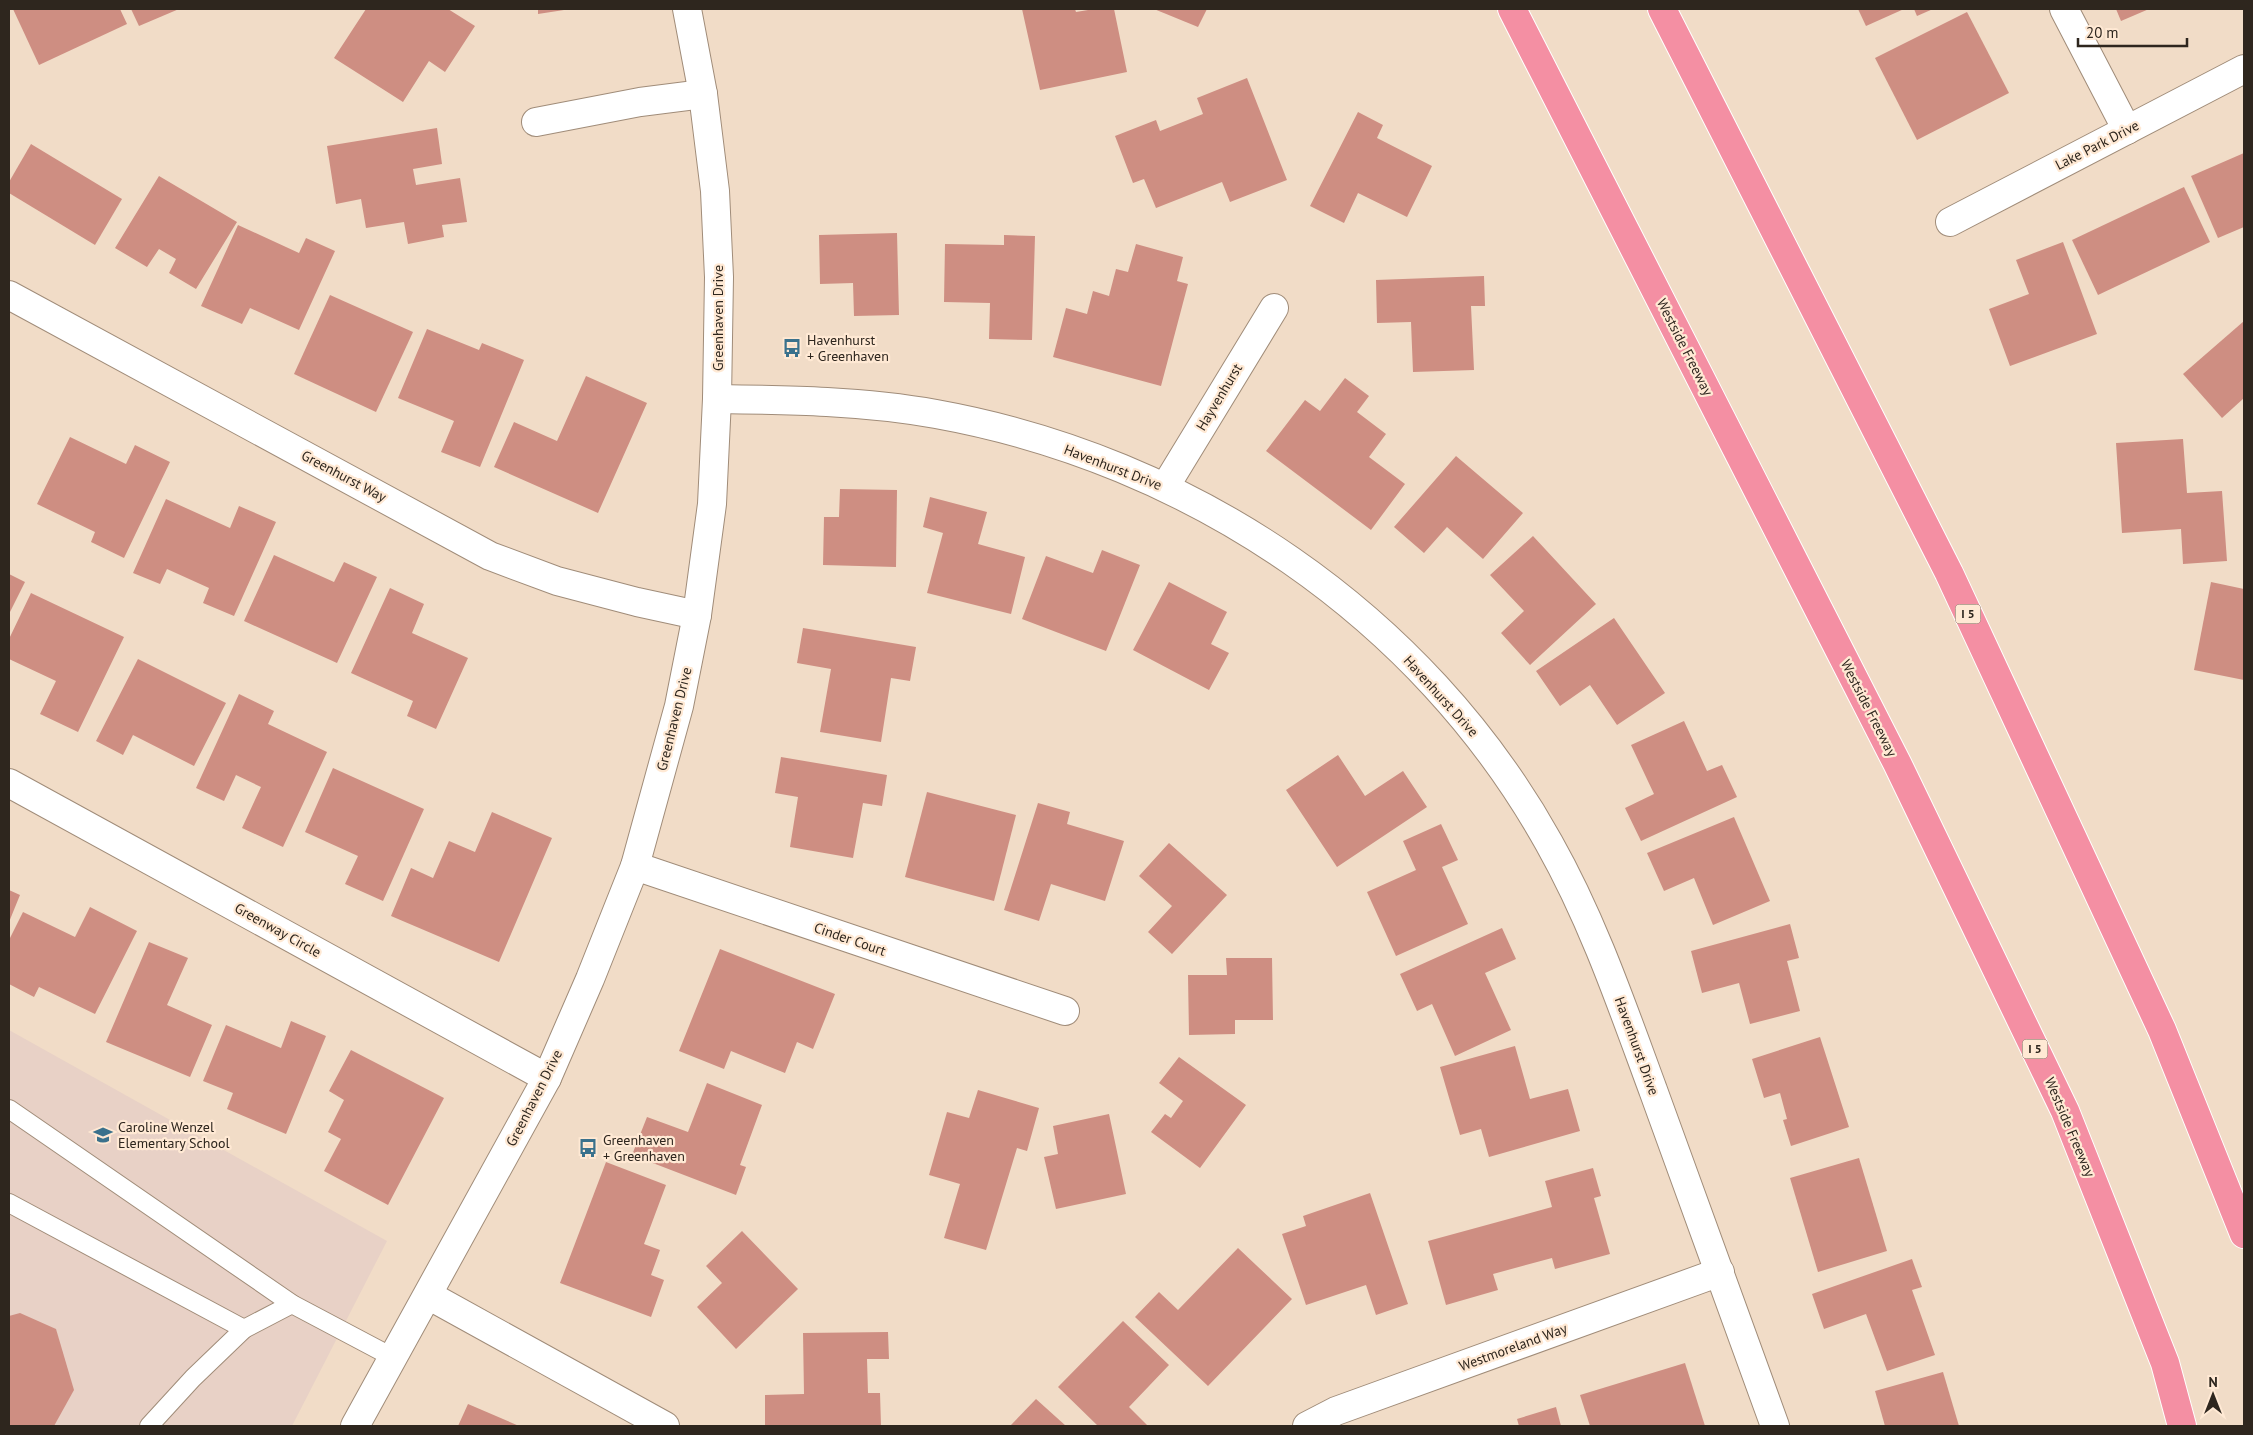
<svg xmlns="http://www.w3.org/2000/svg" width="2253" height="1435" font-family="'PT Sans',sans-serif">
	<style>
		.education { fill: #e8d1c6 }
		.building { fill: #ce8e82 }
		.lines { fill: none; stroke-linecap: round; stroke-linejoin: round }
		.service-casing { stroke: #a08c79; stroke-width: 20 }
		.minor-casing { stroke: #a08c79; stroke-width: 30 }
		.tertiary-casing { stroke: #a08c79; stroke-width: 30 }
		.motorway-casing { stroke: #fff; stroke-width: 30 }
		.service { stroke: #fff; stroke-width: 18 }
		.minor { stroke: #fff; stroke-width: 28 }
		.tertiary { stroke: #fff; stroke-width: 28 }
		.motorway { stroke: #f48fa3; stroke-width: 28 }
		.labels { text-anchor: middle; stroke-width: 4.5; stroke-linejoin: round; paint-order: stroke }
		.shield { fill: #ffe9d4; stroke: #6d6055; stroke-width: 1 }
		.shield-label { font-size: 12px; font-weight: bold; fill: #2e261e }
		.street-label { font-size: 14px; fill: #2e261e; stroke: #ffe9d4 }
		.poi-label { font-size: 14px; fill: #2e261e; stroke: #ffe9d4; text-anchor: start }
	</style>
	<rect width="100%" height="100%" fill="#f1dcc7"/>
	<path class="education" d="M9,1030L387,1241L292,1426H9Z"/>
	<g class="building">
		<path d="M13,9H120L127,24L39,65Z"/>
		<path d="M131,9H179L139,26Z"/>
		<path d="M366,9H448L475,26L445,72L429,61L403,102L334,58Z"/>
		<path d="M538,9H563L564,10L538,14Z"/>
		<path d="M1022,9H1075L1076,12L1094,9H1114L1127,72L1040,90Z"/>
		<path d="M1154,9H1207L1198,27Z"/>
		<path d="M1858,9H1904L1866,26Z"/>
		<path d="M1914,9H1933L1917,16Z"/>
		<path d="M2116,9H2149L2121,21Z"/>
		<path d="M1967,12L2009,93L1917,140L1875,58Z"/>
		<path d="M1247,78L1287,180L1230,202L1222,182L1156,208L1144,179L1133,183L1115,136L1156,120L1160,131L1203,114L1197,98Z"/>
		<path d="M1358,112L1383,125L1377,138L1432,166L1407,217L1358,193L1344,223L1310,206Z"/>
		<path d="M437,128L442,164L413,169L416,185L460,178L467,222L442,225L444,237L408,244L404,222L366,228L361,199L336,204L327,146Z"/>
		<path d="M31,144L122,199L95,245L9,193V182Z"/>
		<path d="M2244,153V227L2218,238L2191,176Z"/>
		<path d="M159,176L237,222L196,289L169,273L176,259L159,249L147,267L115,248Z"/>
		<path d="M2184,187L2210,242L2098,295L2072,240Z"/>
		<path d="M238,225L299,253L306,238L335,251L299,330L250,308L242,324L201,306Z"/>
		<path d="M897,233L899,315L854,316L853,283L820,284L819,235Z"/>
		<path d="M1004,235L1035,236L1032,340L989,339L990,303L944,302L945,244L1004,245Z"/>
		<path d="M2063,242L2097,334L2010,366L1989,309L2029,294L2016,260Z"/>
		<path d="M1136,244L1183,257L1177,281L1188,284L1161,386L1053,357L1066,308L1087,314L1093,291L1109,296L1116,269L1128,272Z"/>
		<path d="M1484,276L1485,306H1471L1474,370L1413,372L1411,322L1377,323L1376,280Z"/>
		<path d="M330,295L413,332L376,412L294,374Z"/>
		<path d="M2244,321V398L2222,418L2183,374Z"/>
		<path d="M427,329L479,350L482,343L524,360L480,467L441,452L454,421L398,398Z"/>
		<path d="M586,376L647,403L598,513L494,467L514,422L557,441Z"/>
		<path d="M1345,378L1369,396L1357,412L1386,434L1369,457L1405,484L1371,530L1266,451L1305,400L1320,411Z"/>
		<path d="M70,437L126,464L135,445L170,462L124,558L91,542L95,532L37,504Z"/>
		<path d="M2183,439L2187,493L2222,491L2227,561L2183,564L2181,529L2122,533L2116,443Z"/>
		<path d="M1456,456L1523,513L1483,559L1447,527L1424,553L1394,527Z"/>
		<path d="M840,489L897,490L896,567L823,565L824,517H839Z"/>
		<path d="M930,497L987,512L978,544L1025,557L1011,614L927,593L943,533L923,527Z"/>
		<path d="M166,499L230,528L239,506L276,522L234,616L203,603L209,588L167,569L160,584L133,573Z"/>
		<path d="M1533,536L1596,604L1530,665L1501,633L1524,611L1490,575Z"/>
		<path d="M1102,550L1140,565L1106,651L1022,619L1046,556L1093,573Z"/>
		<path d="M274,555L334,582L344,562L377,577L337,663L244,621Z"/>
		<path d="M9,574L25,582L9,614Z"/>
		<path d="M1169,582L1227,612L1211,644L1229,653L1209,690L1133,650Z"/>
		<path d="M2211,582L2244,589V680L2194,670Z"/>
		<path d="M390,588L424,604L412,633L468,658L436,729L407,716L413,701L351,673Z"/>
		<path d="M31,593L124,637L78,732L40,714L56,681L9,659V639Z"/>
		<path d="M1614,618L1665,693L1617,725L1590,685L1560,706L1536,671Z"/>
		<path d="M803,628L916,647L910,681L891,678L881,742L820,732L831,669L797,663Z"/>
		<path d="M138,659L226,703L194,766L133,735L123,755L96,741Z"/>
		<path d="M239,694L274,711L268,724L327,752L283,847L242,828L261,787L236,775L224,801L196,788Z"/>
		<path d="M1684,721L1707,771L1722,765L1737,797L1641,841L1625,808L1654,794L1631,745Z"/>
		<path d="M1338,755L1365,796L1403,771L1427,807L1337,867L1286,790Z"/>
		<path d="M781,757L887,775L882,806L863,803L853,858L790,847L798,797L775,793Z"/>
		<path d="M333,768L424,809L383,901L345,884L358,856L305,832Z"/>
		<path d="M927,792L1016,815L994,901L905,877Z"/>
		<path d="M1038,803L1070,812L1067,824L1124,841L1105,901L1051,884L1039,921L1004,910Z"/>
		<path d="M492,812L552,838L499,962L391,916L411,868L433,878L449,841L475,852Z"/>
		<path d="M1734,817L1770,901L1713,925L1694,878L1664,891L1647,853Z"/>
		<path d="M1441,824L1458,860L1442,867L1468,924L1396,956L1367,892L1416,870L1403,841Z"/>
		<path d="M1169,843L1227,895L1172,954L1148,932L1172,906L1139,876Z"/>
		<path d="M9,890L20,895L9,922Z"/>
		<path d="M90,907L137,931L95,1014L39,987L34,997L9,984V940L23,912L75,937Z"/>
		<path d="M1790,924L1799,958L1787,961L1800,1011L1750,1024L1739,983L1702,993L1691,951Z"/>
		<path d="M1502,928L1516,959L1485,973L1511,1030L1455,1056L1432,1004L1417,1011L1400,974Z"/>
		<path d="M149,942L188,958L167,1005L212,1025L190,1077L106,1042Z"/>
		<path d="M720,949L835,994L813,1049L797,1042L785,1073L731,1051L724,1069L679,1051Z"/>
		<path d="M1226,958H1272L1273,1020H1235V1034L1189,1035L1188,975H1227Z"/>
		<path d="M291,1021L326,1036L286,1134L227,1109L233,1093L203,1081L226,1025L281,1048Z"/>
		<path d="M1820,1037L1849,1127L1791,1146L1783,1120L1787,1119L1780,1093L1764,1098L1752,1059Z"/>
		<path d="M1515,1046L1530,1099L1568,1089L1580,1131L1489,1157L1481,1129L1460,1135L1440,1067Z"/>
		<path d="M351,1050L444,1098L388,1205L324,1171L341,1139L328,1132L344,1100L329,1091Z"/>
		<path d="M1179,1057L1246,1105L1200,1168L1151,1132L1165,1114L1171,1118L1183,1101L1159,1083Z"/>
		<path d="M707,1083L762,1105L740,1165L746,1167L736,1195L632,1155L647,1117L688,1132Z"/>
		<path d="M978,1090L1039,1108L1027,1151L1017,1148L986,1250L944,1238L960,1184L929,1175L947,1112L969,1118Z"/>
		<path d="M1109,1114L1126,1194L1056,1209L1044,1157L1058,1154L1053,1126Z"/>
		<path d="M1859,1158L1887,1251L1818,1272L1790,1178Z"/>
		<path d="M606,1162L666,1185L644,1244L660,1250L651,1275L664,1280L651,1317L560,1283Z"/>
		<path d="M1593,1168L1601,1196L1594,1198L1610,1254L1555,1269L1552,1258L1493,1274L1498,1290L1446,1305L1428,1241L1552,1207L1545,1181Z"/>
		<path d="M1370,1193L1408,1304L1376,1315L1366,1285L1306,1305L1282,1234L1306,1226L1303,1216Z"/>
		<path d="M742,1231L798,1289L736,1349L697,1307L722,1283L706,1266Z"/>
		<path d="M1238,1248L1292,1299L1208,1386L1135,1317L1159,1292L1178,1310Z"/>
		<path d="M1912,1259L1922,1287L1912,1290L1935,1355L1887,1371L1866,1314L1824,1329L1812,1294Z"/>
		<path d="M20,1313L56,1329L74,1390L54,1426H9V1316Z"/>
		<path d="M1123,1321L1169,1365L1129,1407L1148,1426H1098L1058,1387Z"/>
		<path d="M888,1332L889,1359H867L868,1393H880L881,1426H765V1395L804,1394L803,1333Z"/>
		<path d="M1685,1363L1705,1426H1590L1580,1395Z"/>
		<path d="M1943,1372L1959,1426H1885L1875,1391Z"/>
		<path d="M1036,1399L1066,1426H1010Z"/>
		<path d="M468,1404L519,1426H458Z"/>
		<path d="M1556,1407L1561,1426H1519L1517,1419Z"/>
	</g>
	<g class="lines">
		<g class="service-casing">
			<g id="service">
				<path d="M9,1109L292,1304L394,1358"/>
				<path d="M9,1203L244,1329L292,1304"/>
				<path d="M149,1426L193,1378L244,1329"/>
			</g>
		</g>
		<g class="minor-casing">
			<g id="minor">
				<path d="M2064,9L2127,130"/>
				<path d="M536,122L640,102L703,94"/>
				<path d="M1950,222L2244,69"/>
				<path d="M9,295L490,556L557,581L637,602L697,615"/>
				<path d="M717,399C790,400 864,401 936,414C1191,460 1422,615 1549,843C1593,921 1622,1006 1653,1090C1694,1202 1735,1314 1775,1426"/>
				<path d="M1165,487L1274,308"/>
				<path d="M9,783L547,1078"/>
				<path d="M635,866L1065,1011"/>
				<path d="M428,1295L665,1426"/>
				<path d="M1307,1426L1336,1411L1720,1272"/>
			</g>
		</g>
		<g class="tertiary-casing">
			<path id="tertiary" d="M355,1426L547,1078L590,979L635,866L679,706L697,615L712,504L717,399L719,277L715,191L703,94L687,9"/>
		</g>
		<g class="motorway-casing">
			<g id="motorway">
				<path d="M1512,9L1897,763L2065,1111L2165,1363L2182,1426"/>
				<path d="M1662,9L1949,573L2162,1030L2244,1234"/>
			</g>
		</g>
		<use href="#service" class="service"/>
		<use href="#minor" class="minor"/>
		<use href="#tertiary" class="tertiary"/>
		<use href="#motorway" class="motorway"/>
	</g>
	<defs>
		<g id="bus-bare" transform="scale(1.5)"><path d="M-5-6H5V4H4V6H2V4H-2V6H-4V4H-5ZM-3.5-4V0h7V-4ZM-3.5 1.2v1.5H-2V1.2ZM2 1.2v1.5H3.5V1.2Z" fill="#3a718c" stroke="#ffe9d4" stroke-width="2.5" paint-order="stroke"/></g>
		<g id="school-bare" transform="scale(1.5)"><path d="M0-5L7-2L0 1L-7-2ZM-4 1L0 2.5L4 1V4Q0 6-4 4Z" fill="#3a718c" stroke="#ffe9d4" stroke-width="2.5" paint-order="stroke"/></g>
	</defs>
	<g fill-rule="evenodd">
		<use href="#bus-bare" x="792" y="348"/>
		<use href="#school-bare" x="103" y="1135"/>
		<use href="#bus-bare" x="588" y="1148"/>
	</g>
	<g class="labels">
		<g class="shield">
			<rect x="1955.5" y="604.5" width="25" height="19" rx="4"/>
			<rect x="2022.5" y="1039.5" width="25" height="19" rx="4"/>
		</g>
		<g class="shield-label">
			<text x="1968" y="618">I 5</text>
			<text x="2035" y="1053">I 5</text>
		</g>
		<g class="street-label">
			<text transform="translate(2097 145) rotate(-27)" y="5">Lake Park Drive</text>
			<text transform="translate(718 318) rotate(-90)" y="5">Greenhaven Drive</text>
			<text transform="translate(1685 347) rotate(63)" y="5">Westside Freeway</text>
			<text transform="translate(1219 397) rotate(-59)" y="5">Hayvenhurst</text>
			<text transform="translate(1113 467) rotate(21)" y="5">Havenhurst Drive</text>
			<text transform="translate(344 476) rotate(28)" y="5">Greenhurst Way</text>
			<text transform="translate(1441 696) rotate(48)" y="5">Havenhurst Drive</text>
			<text transform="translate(1869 708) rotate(63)" y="5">Westside Freeway</text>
			<text transform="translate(674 719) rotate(-76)" y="5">Greenhaven Drive</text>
			<text transform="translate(278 930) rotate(29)" y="5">Greenway Circle</text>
			<text transform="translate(850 939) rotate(19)" y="5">Cinder Court</text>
			<text transform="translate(1637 1046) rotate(70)" y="5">Havenhurst Drive</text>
			<text transform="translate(534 1098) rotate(-63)" y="5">Greenhaven Drive</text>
			<text transform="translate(2070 1127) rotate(67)" y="5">Westside Freeway</text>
			<text transform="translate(1513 1347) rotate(-20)" y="5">Westmoreland Way</text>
		</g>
		<g class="poi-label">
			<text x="807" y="345">Havenhurst<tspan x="807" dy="16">+ Greenhaven</tspan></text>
			<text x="118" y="1132">Caroline Wenzel<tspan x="118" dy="16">Elementary School</tspan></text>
			<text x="603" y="1145">Greenhaven<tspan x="603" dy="16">+ Greenhaven</tspan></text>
		</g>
	</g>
	<rect width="2253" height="1435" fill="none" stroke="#2e261e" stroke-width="20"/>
	<g transform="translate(2213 1395)" stroke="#ffe9d4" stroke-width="4" paint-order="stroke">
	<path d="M0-4L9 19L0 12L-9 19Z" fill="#2e261e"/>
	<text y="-8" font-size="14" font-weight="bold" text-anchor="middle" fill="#2e261e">N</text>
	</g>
	<path d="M2078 38v8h109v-8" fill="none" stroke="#2e261e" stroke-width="2.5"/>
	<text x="2086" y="38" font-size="15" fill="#2e261e" stroke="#ffe9d4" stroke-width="4" paint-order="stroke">20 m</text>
</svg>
